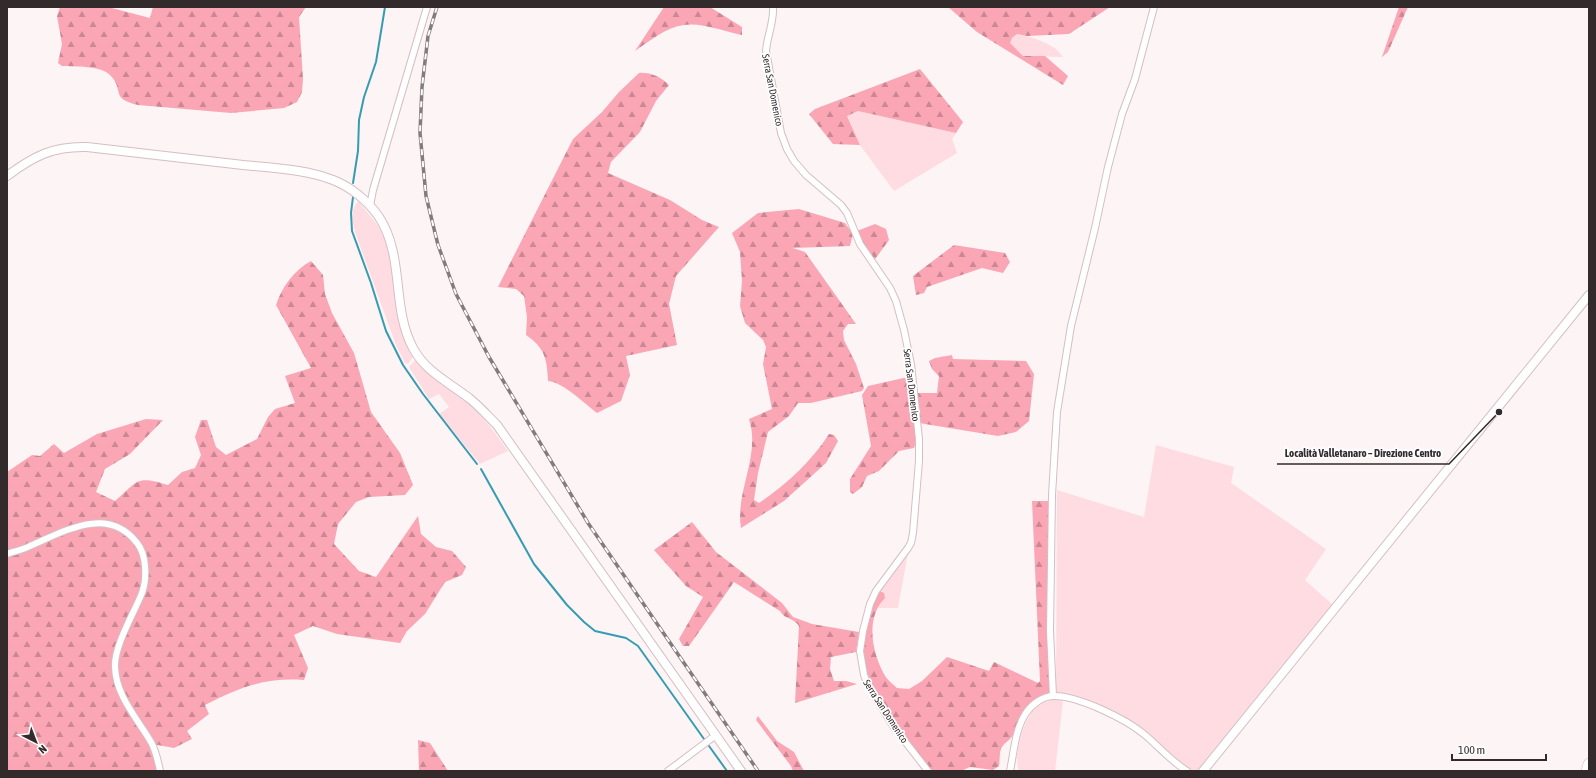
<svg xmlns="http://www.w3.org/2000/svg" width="1596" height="778" font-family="'Asap Condensed',sans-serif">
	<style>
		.green { fill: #fedce1 }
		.forest { fill: url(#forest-firs) }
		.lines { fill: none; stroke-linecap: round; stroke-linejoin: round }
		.stream { stroke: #369cb2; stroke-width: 2 }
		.street-casing { stroke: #d5bfc2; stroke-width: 8 }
		.secondary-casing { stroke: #d5bfc2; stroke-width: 10 }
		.highway-casing { stroke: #d5bfc2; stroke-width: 12 }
		.street { stroke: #fff; stroke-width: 6 }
		.secondary { stroke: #fff; stroke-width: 8 }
		.highway { stroke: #fff; stroke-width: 11 }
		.rail-casing { stroke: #847b7c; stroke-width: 3.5 }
		.rail { stroke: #fff; stroke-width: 2; stroke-dasharray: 6; stroke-linecap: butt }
		.labels { text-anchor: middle; stroke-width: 3.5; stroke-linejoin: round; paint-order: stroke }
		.street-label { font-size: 10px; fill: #322a2b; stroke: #fff }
		.leader { fill: none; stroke: #322a2b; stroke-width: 1.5 }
		.callout-dot { fill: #322a2b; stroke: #fff; stroke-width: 1.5 }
		.callout-label { font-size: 11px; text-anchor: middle; font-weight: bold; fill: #322a2b; stroke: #fff; stroke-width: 3.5; stroke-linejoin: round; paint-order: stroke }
	</style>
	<defs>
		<pattern id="forest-firs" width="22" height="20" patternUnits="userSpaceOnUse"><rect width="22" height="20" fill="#faa6b4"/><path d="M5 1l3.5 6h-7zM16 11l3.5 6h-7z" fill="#cb8793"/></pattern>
	</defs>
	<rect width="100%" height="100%" fill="#fdf4f5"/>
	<g class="green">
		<path d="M1017,34C1033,37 1055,44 1063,57L1023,56L1009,43L1012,38Z"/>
		<path d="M858,111L956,133L952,139L957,153L894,191L860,145L847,115Z"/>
		<path d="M358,201L379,227L389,250L414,356L408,364L405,363L396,345L355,232C352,220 350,211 358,201Z"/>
		<path d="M416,359C429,376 447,386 463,399C481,414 495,432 508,451L480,464L439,414L449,407L439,394L429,399L409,367Z"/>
		<path d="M1156,445L1234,467L1231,483L1326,549L1305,580L1334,606L1197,771H1190L1107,710L1082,698L1056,694L1057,490L1144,517Z"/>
		<path d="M908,553L898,608H878L881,603L879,591Z"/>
		<path d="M1054,699L1063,701L1055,771H1019C1013,756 1023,720 1035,709C1041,703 1047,701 1054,699Z"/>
	</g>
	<g class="forest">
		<path d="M60,7H108L150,18L153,7H306L299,17L303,79L302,92L297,102L284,108L231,113L138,105C109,98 125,90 110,75C100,65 75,67 62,66L58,63L62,44L57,16Z"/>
		<path d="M664,7H710L742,27V35C726,32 701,22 684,25C666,27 650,41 635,51Z"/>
		<path d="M948,7H1110L1069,34L1027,36L1017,34L1012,38L1010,43L1023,56H1045L1068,76L1063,85L977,32Z"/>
		<path d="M1399,7H1408L1388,52L1382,57Z"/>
		<path d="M920,69L963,122L956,133L858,111L847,116L860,145L833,144L809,114L815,109Z"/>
		<path d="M639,73C650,72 661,77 669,85L656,101L640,132L611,162L608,173L670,200L702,220L719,227L676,276L669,304L677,345L626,356L630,375L621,401L597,413C585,404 563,382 548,381C547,359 545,348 526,335L527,317L524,296L516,289L498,287L573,139L602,112L619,92Z"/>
		<path d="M799,209L845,223L853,234L850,246L793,248L805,252L856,324H848L843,331L844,340L856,364L864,388L862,391L811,403H798L789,416L768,432L758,473L754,500L759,503C786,485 811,462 829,434L834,435L838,441L826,463L784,501L741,528C735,491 761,456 749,419L772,409L763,364L766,347L763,340L745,323L740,306L742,281L740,252L732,233L758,213Z"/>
		<path d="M875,224L886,229L889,240L873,262L863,244L857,231Z"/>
		<path d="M954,245L1005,253L1010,262L1003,273L982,268L927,287L924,293L916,295L913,276Z"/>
		<path d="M311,261L323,275L325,294L332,313L354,353L371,412L400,453L413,485L405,495L369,497L356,502L338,524L334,544L359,571L376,577L418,516L421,534L436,547L452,551L466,567L462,575L445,582L425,614L407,631L400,643L337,634L313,626L294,635L308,668L304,680C265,677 238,688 205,705L209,714L187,731L192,739L174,748L152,744L160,771H7V472L32,455L40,456L54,444L64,453L97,434L146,419L163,420L130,454L105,469L96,492L115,501C138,481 136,475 168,485L182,472L195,468L201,455L195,437L201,420H207L216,447L226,455L257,439L268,417L275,409L295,403L285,376L311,368L276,305C282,287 294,270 311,261Z"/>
		<path d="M952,355L953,359L1026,361L1034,374L1029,421L1016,432L998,436L919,423L917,393H937L939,376L932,369L929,361L935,358Z"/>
		<path d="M908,377L917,440L914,448L899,451L879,471L867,476L862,487L853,494L850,492V479L871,446L862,395L868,386Z"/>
		<path d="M1032,501H1050L1051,694C1025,700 1025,711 1014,733C1012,739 1005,742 1002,747C999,752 1000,761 999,766L993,770L970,767L961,771H931C907,744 858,684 862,647C864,627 871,609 879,591L884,593L885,598C865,618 872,652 884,674C887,680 893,684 897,688L909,689L922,681L947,657L989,671L994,662L1038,683L1040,681Z"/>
		<path d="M692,522L716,552L782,603L793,617L812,624L859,632L856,652L831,657L830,669L834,681H846L857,684L795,703L799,626C793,617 785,620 780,611L734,582L689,646H683L679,639L703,597L686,586L654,550Z"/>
		<path d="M758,716L777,741L794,752L804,771H793L791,766L756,720Z"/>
		<path d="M418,740L430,743L448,771H419Z"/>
	</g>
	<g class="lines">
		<g class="stream">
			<path d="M353,183L358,151L359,120L364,97L376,62L385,7"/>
			<path d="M353,197L351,213L352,231L371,283L386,331L403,365L423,394L477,464"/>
			<path d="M481,469L534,564L567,605L584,622L595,631L626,638L638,646L704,739"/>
			<path d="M709,746L727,771"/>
		</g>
		<g class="street-casing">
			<g id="street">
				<path d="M773,7C774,23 767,36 766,51L781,133L787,149L794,161L806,175L841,205L847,213L860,244L890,288L896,301L904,330L911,364L919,439V461L913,533L911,543L908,548L876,591L870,604L863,631L860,651L864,675L869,687L893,726L928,771"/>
				<path d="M370,206L373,190L427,7"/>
				<path d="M7,554C15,551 23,550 30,546C65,531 108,505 137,543C147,555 147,579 142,593C134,613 114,646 115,667C116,696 137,718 151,742C156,751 158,761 160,771"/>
				<path d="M1053,696L1050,631L1052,495L1057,412L1071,326L1095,228L1108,167L1122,114L1135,79L1154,7"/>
				<path d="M668,771L716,735"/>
				<path d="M1010,771C1014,752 1015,729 1026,713C1032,704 1043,696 1054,696C1079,696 1126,719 1145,735C1159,747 1171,761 1187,771"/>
			</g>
		</g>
		<g class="secondary-casing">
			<g id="secondary">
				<path d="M7,176C34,156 53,146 87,147C139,153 191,159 243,165C272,168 305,169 333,180C351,187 368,201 379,217C405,257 391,307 413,348C425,371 448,382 469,398C479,406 488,416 497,425L741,771"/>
				<path d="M1203,771L1589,295"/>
			</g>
		</g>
		<g class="highway-casing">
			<path id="highway" d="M1587,771L1589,764"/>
		</g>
		<use href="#street" class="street"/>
		<use href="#secondary" class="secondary"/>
		<use href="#highway" class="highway"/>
		<g class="rail-casing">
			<path id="rail" d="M437,7L428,36L422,87L420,133L426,196L438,245L456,294L489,357L588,523L758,771"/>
		</g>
		<use href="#rail" class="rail"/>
	</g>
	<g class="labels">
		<g class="street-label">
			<text transform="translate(773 90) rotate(79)" y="4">Serra San Domenico</text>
			<text transform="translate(912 385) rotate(83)" y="4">Serra San Domenico</text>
			<text transform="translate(886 711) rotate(57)" y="4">Serra San Domenico</text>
		</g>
	</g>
	<path class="leader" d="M1499 412L1449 464H1277"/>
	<circle class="callout-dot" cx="1499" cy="412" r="4"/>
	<g class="callout-label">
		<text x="1363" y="457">Località Valletanaro – Direzione Centro</text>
	</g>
	<rect width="1596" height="778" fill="none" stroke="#322a2b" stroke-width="16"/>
	<g transform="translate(36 742) rotate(138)" stroke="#ffffff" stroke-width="3" paint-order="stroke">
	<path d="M0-3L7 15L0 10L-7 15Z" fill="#322a2b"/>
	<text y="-6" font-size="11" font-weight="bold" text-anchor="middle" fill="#322a2b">N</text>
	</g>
	<path d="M1452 754v6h94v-6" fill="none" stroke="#322a2b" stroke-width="2"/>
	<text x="1458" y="754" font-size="12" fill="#322a2b" stroke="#ffffff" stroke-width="3" paint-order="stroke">100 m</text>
</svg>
